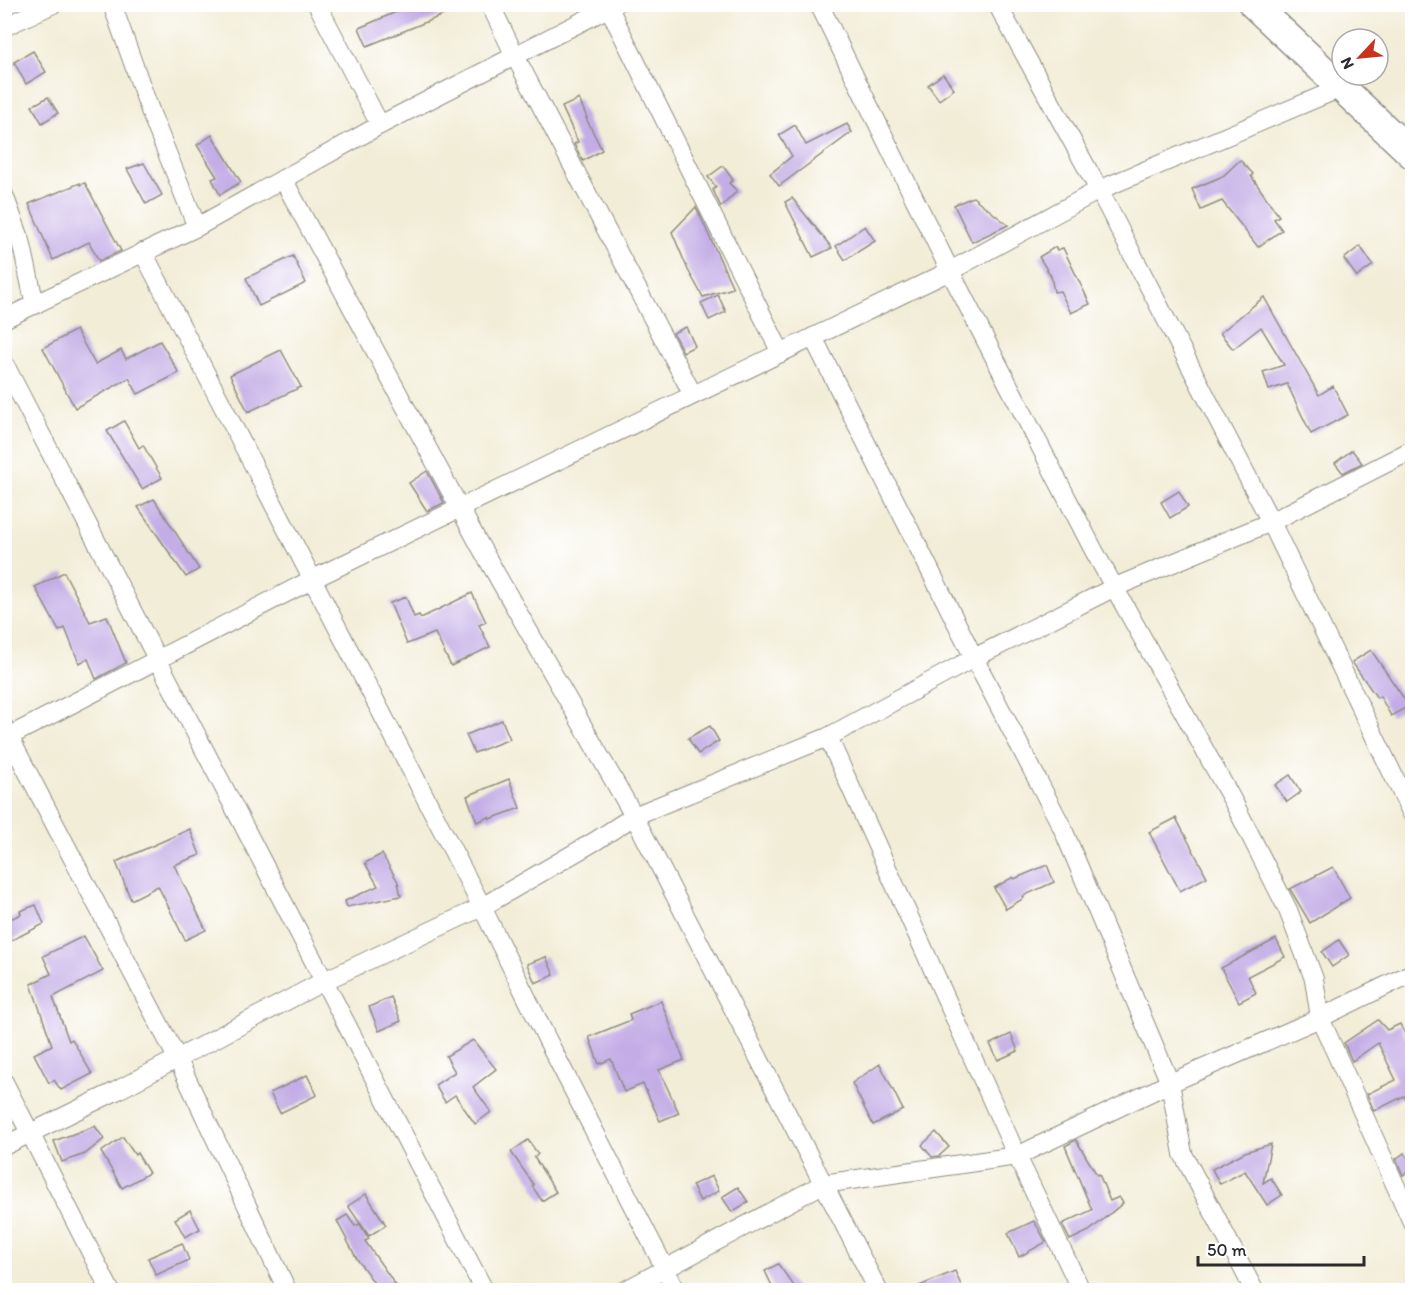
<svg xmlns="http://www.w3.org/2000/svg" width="1417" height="1295" font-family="Itim,sans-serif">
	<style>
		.building { fill: #c4ade6 }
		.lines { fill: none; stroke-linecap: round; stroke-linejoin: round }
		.street-casing { stroke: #8e8c81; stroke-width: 20 }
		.primary-casing { stroke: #8e8c81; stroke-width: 31 }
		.street { stroke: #fff; stroke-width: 18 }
		.primary { stroke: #fff; stroke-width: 28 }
	</style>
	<rect width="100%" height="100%" fill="#fff"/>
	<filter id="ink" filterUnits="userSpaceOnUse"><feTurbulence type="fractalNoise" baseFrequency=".0167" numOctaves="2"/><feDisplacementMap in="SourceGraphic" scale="12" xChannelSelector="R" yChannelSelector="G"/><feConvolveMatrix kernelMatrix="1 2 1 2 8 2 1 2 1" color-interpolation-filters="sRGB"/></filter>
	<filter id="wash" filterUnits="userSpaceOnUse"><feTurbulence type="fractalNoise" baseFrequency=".008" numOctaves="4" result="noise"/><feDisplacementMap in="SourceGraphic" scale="24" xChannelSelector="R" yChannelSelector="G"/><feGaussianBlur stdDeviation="1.35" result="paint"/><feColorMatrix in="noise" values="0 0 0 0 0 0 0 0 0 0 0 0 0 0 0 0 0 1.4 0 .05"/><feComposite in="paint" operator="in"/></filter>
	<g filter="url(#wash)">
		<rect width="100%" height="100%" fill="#f2edd7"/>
		<g id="blocks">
			<g class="building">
				<path d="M401,4H468V5L367,46L359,28L403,9Z"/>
				<path d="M33,51L46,72L26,84L14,62Z"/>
				<path d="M943,74L954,89L939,100L928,85Z"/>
				<path d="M48,97L58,113L42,123L32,106Z"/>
				<path d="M579,99L587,118H586L602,150L583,161L574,144L578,142L562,107Z"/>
				<path d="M847,124L852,132L779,186L770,174L792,156L779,135L795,125L806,145Z"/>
				<path d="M212,135L241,182L220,195L212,179L217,177L197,145Z"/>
				<path d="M1240,160L1253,174L1251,176L1279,216L1274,219L1282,230L1258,247L1222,201L1201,210L1192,189L1223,176Z"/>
				<path d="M144,163L162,195L146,204L127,169Z"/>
				<path d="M723,166L733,180L729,183L737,191L721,207L713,190L716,187L708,177Z"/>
				<path d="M80,183V185L85,183L121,251L99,261L89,242L53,260L29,204Z"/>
				<path d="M973,197L1008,225L972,242L954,205Z"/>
				<path d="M792,198L832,248L813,257L785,202Z"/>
				<path d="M696,207L733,288L703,297L688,270L672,232Z"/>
				<path d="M865,226L875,241L845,260L836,246Z"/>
				<path d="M1360,246L1373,265L1357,277L1344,259Z"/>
				<path d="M1055,247L1057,250L1063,248L1090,304L1071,313L1060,291L1054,292L1051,276L1039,257Z"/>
				<path d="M293,256L306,283L259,306L246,278Z"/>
				<path d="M718,295L726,312L709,320L701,303Z"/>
				<path d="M1264,297L1319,395L1333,386L1348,415L1311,434L1287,384L1269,390L1263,372L1284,365L1261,327L1233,349L1220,333Z"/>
				<path d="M686,327L695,346L683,352L673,333Z"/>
				<path d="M76,330L95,364L121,350L126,359L160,341L179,373L138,394L129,378L75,408L43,348Z"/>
				<path d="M281,350L301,387L248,412L230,375Z"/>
				<path d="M124,421L139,448L143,445L162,478L142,489L107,431Z"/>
				<path d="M1352,450L1362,463L1343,473L1335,463Z"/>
				<path d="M427,471L444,503L427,511L409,483Z"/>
				<path d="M1179,491L1188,507L1170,518L1161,502Z"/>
				<path d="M154,499L199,569L186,577L138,507Z"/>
				<path d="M64,572L90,622L107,616L126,663L96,679L88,659L79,663L65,628L59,631L35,587Z"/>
				<path d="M472,593L486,622L479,625L490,647L451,666L435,633L407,644L390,603L406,597L414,617L419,615L421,618Z"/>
				<path d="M1371,650L1409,706L1391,716L1380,696L1377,698L1352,662Z"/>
				<path d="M502,720L510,739L474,753L466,735Z"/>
				<path d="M710,726L719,741L698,754L688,738Z"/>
				<path d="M1290,775L1301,792L1287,802L1275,785Z"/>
				<path d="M509,779L520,808L490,819L489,817L477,822L467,796Z"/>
				<path d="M1176,818L1207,877L1180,891L1149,832Z"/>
				<path d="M190,829L200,855L174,865L206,930L185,940L158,886L131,900L116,862Z"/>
				<path d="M382,854L398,882L401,896L347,907L345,901L378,886L365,863Z"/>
				<path d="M1047,865L1054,882L1023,896L1024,898L1006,909L994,888L1013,877L1014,879Z"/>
				<path d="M1333,867L1350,898L1310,923L1290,889Z"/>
				<path d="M36,905L44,924L4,944V922L21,914L20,911Z"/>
				<path d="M84,936L103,971L53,997L69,1041L72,1039L92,1074L61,1090L54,1080L49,1083L34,1054L52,1045L31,984L51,974L43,956Z"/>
				<path d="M1276,939L1285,957L1248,976L1256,993L1239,1002L1221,968Z"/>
				<path d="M1339,940L1349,955L1332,967L1322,952Z"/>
				<path d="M546,957L554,975L535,983L527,964Z"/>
				<path d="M391,997L401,1021L379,1031L369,1007Z"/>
				<path d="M661,1001L684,1060L659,1070L679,1113L660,1121L643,1084L624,1092L611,1059L599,1064L589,1037L631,1020L629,1014Z"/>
				<path d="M1378,1020L1387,1030L1400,1024L1413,1050V1114L1404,1096L1374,1111L1367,1094L1396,1080L1378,1043L1352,1061L1344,1043Z"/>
				<path d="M1011,1034L1018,1051L998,1060L990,1044Z"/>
				<path d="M473,1040L496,1069L473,1087L491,1112L475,1124L455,1095L445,1102L435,1085L455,1072L446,1056Z"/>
				<path d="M880,1064L903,1110L873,1125L852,1083Z"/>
				<path d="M307,1075L317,1095L280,1113L270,1093Z"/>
				<path d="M95,1126L104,1139L85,1154L62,1162L54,1141Z"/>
				<path d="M936,1132L949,1147L939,1156L932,1157L922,1145Z"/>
				<path d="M123,1137L135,1155L137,1153L149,1173L122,1188L101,1152Z"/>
				<path d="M528,1140L538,1154L534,1157L556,1192L542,1201L532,1186L534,1185L511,1152Z"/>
				<path d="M1076,1140L1097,1175L1099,1174L1110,1201L1119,1197L1123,1203L1089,1231L1070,1240L1062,1224L1092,1210L1065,1146Z"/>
				<path d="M1271,1144L1263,1183L1271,1178L1282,1195L1267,1205L1245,1171L1220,1184L1212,1169L1245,1152Z"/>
				<path d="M1404,1153L1413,1164V1168L1403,1175L1396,1159Z"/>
				<path d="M712,1176L719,1191L700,1201L692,1185Z"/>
				<path d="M738,1187L748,1202L732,1212L722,1197Z"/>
				<path d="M366,1194L386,1225L369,1236L348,1206Z"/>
				<path d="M190,1210L200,1229L185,1237L175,1219Z"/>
				<path d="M347,1215L355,1226L360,1224L369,1239L365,1241L399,1290H379L357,1259L337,1221Z"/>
				<path d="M1034,1221L1046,1242L1019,1257L1008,1233Z"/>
				<path d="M182,1243L189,1260L156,1275L148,1258Z"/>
				<path d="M778,1264L797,1290H774L765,1271Z"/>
				<path d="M955,1271L963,1290H910Z"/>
			</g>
		</g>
	</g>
	<g filter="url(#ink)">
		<use href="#blocks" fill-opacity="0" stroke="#8e8c81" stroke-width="1.5"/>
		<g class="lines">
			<g class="street-casing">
				<g id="street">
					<path d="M112,4L152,116L197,227"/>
					<path d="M317,4L380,125"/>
					<path d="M490,4L515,56L693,395"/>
					<path d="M819,4L950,271L1093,549L1234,803L1288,910L1314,979L1320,1018L1412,1222"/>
					<path d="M997,4L1099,190L1271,522L1412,814"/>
					<path d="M609,8L781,353"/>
					<path d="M4,27L53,4"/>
					<path d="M283,179L479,544L634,816L878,1290"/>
					<path d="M4,195L21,241L35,305"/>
					<path d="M143,252L482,907L547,1039L676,1290"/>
					<path d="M4,319L197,227L380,125L616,4"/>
					<path d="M813,337L974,658L1062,827L1170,1083L1183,1154L1254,1290"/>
					<path d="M4,363L484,1290"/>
					<path d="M4,727L177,1058L287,1290"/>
					<path d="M828,737L1017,1156L1081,1290"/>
					<path d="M4,739L313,579L950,271L1099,190L1343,87"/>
					<path d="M4,1082L110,1290"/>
					<path d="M4,1146L116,1091L324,981L482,907L597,840L634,816L828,737L974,658L1113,588L1271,522L1412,450"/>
					<path d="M626,1290L823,1184L1017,1156L1170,1083L1320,1018L1412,973"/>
				</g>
			</g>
			<g class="primary-casing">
				<path id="primary" d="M1253,4L1412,154"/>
			</g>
			<use href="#street" class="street"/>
			<use href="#primary" class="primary"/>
		</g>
	</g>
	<rect width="1417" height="1295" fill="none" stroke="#fff" stroke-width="24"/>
	<g transform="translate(1360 57) rotate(244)"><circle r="28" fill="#ffffff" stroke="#aaaaaa" stroke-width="1.5"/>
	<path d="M0-4.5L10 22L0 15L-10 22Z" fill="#c8321e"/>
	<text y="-9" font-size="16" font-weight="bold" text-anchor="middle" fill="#2b2b2b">N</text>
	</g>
	<path d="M1198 1256v9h166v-9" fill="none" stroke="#2b2b2b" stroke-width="3"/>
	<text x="1207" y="1256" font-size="18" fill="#2b2b2b" stroke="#ffffff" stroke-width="4.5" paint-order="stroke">50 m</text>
</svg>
